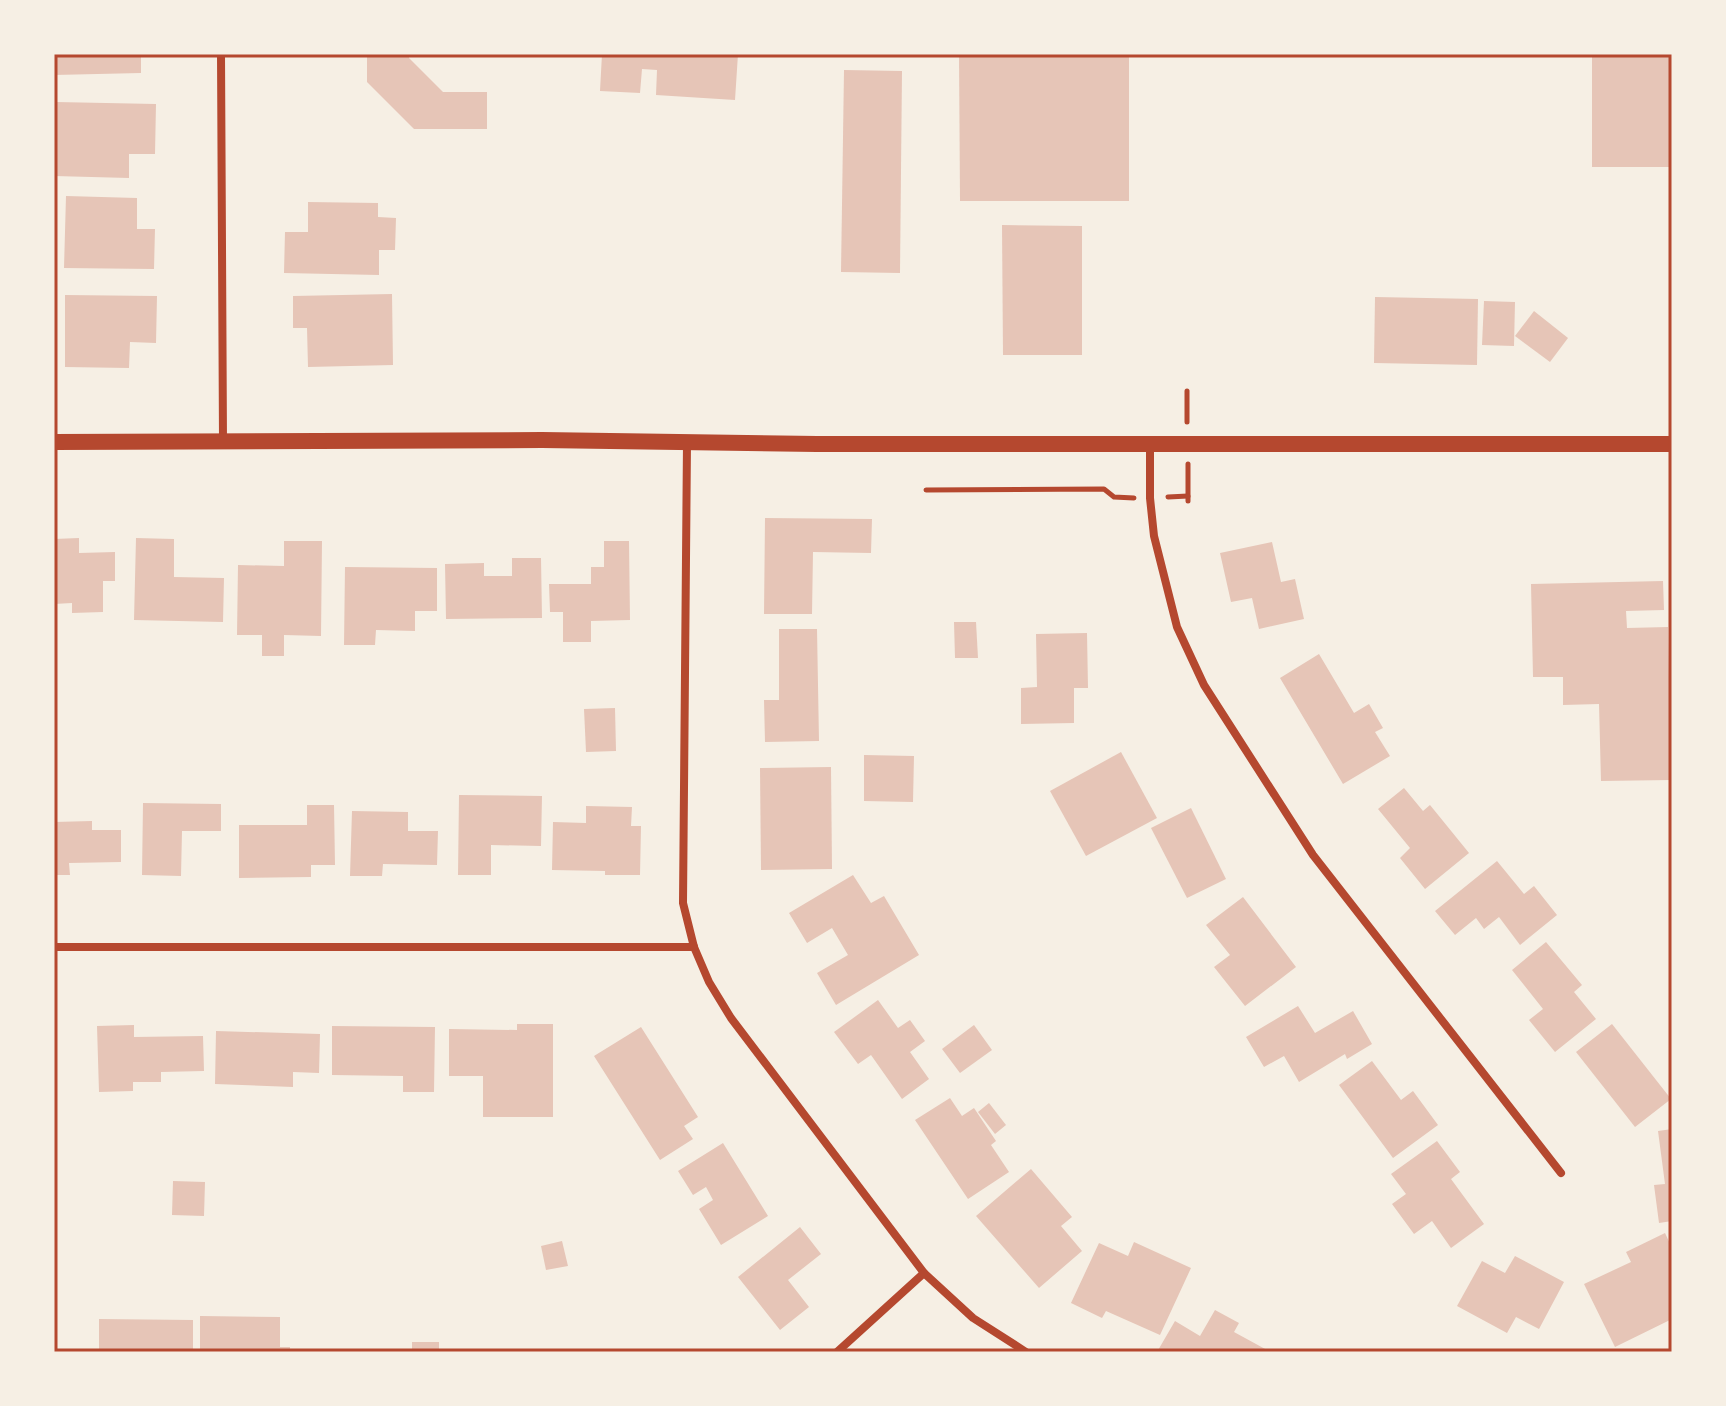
<svg xmlns="http://www.w3.org/2000/svg" width="1726" height="1406" font-family="Figtree,sans-serif">
	<style>
		.building { fill: #e6c5b7 }
		.lines { fill: none; stroke-linecap: round; stroke-linejoin: round }
		.path { stroke: #b5482f; stroke-width: 5 }
		.minor { stroke: #b5482f; stroke-width: 8 }
		.secondary { stroke: #b5482f; stroke-width: 16 }
		.neatline { fill: none; stroke: #b5482f; stroke-width: 3 }
	</style>
	<rect width="100%" height="100%" fill="#f6efe4"/>
	<g class="building">
		<path d="M54,54H141V73L54,75Z"/>
		<path d="M367,54H409V58L443,92H487V129H414L367,82Z"/>
		<path d="M602,54H738L735,100L656,95L657,70L642,69L640,93L600,91Z"/>
		<rect x="1592" y="54" width="80" height="113"/>
		<path d="M959,55H1129V201H960Z"/>
		<path d="M844,70L902,71L900,273L841,272Z"/>
		<path d="M56,102L156,104L155,154H129V178L54,176Z"/>
		<path d="M66,196L137,198V229H155L154,269L64,268Z"/>
		<path d="M308,202L378,203V217L396,218L395,250H379V275L284,273L285,232H308Z"/>
		<path d="M1002,225L1082,226V355H1003Z"/>
		<path d="M392,294L393,365L308,367L307,328H293V296Z"/>
		<path d="M65,295L157,296L156,343L130,342L129,368L65,367Z"/>
		<path d="M1375,297L1478,299L1477,365L1374,363Z"/>
		<path d="M1484,301L1515,302L1514,346L1482,345Z"/>
		<path d="M1534,311L1568,338L1550,362L1515,336Z"/>
		<path d="M765,518L872,519L871,553L813,552L812,614H764Z"/>
		<path d="M79,538V553L115,552V581H103V612L72,613V603L54,604V539Z"/>
		<path d="M136,538L174,539V577L224,578L223,622L134,620Z"/>
		<path d="M284,541H322L321,636L284,635V656H262V635H237L238,565L284,566Z"/>
		<path d="M604,541H629L630,620L591,621V642H563V612H550L549,584H591V567H604Z"/>
		<path d="M1272,542L1281,582L1295,579L1304,619L1259,629L1252,598L1231,602L1220,553Z"/>
		<path d="M512,558H541L542,618L446,619L445,564L484,563V576H512Z"/>
		<path d="M345,567L437,568V611H415V631L376,630L375,645H344Z"/>
		<path d="M1663,581L1664,610L1626,611L1627,628L1668,627L1671,780L1601,781L1599,704L1563,705V677H1533L1531,584Z"/>
		<path d="M954,622H976L978,658H955Z"/>
		<path d="M779,629H817L819,741L765,742L764,700H779Z"/>
		<path d="M1087,633L1088,688H1074V723L1021,724V688L1037,687L1036,634Z"/>
		<path d="M1319,654L1354,713L1369,704L1383,728L1375,732L1390,756L1343,784L1280,678Z"/>
		<path d="M615,708L616,751L586,752L584,709Z"/>
		<path d="M1121,752L1157,818L1086,856L1050,791Z"/>
		<path d="M864,755L914,756L913,802L864,801Z"/>
		<path d="M831,767L832,869L761,870L760,768Z"/>
		<path d="M1404,788L1423,811L1430,805L1469,853L1425,889L1400,858L1410,848L1378,809Z"/>
		<path d="M459,795L542,796L541,846L491,845V875H458Z"/>
		<path d="M143,803L221,804V831H182L181,876L142,875Z"/>
		<path d="M307,805H334L335,865H311V877L239,878V825H307Z"/>
		<path d="M586,806L632,807L631,826H641L640,875H605V871L552,870L553,822L586,823Z"/>
		<path d="M1191,808L1226,879L1187,898L1151,828Z"/>
		<path d="M352,811L408,812V831H438L437,865L383,864L382,876H350Z"/>
		<path d="M92,821V830H121V862L69,863L70,875H54V822Z"/>
		<path d="M1497,861L1524,894L1534,886L1557,915L1520,945L1499,917L1484,929L1476,918L1455,935L1435,911Z"/>
		<path d="M853,875L871,903L884,896L919,955L836,1005L817,973L848,955L832,928L807,943L789,913Z"/>
		<path d="M1243,897L1296,967L1245,1006L1214,967L1230,955L1206,925Z"/>
		<path d="M1546,942L1582,985L1574,992L1596,1019L1555,1052L1529,1020L1543,1009L1512,970Z"/>
		<path d="M878,1000L898,1028L910,1020L925,1041L910,1052L929,1079L902,1099L871,1055L858,1064L834,1032Z"/>
		<path d="M1298,1006L1315,1033L1353,1011L1372,1044L1347,1059L1345,1054L1299,1082L1284,1056L1264,1067L1246,1037Z"/>
		<path d="M517,1024H553V1117H483V1076H449V1029L517,1030Z"/>
		<path d="M1612,1024L1671,1099L1635,1127L1576,1052Z"/>
		<path d="M134,1025V1037L203,1036L204,1071L161,1072V1082H133V1091L99,1092L97,1026Z"/>
		<path d="M974,1025L992,1050L960,1073L942,1049Z"/>
		<path d="M332,1026L435,1027L434,1092H403V1076L332,1075Z"/>
		<path d="M641,1027L698,1117L684,1126L693,1139L660,1160L594,1056Z"/>
		<path d="M216,1031L320,1034L319,1073L293,1072V1087L215,1084Z"/>
		<path d="M1372,1061L1401,1100L1413,1091L1438,1125L1393,1158L1339,1085Z"/>
		<path d="M950,1098L962,1116L974,1108L996,1141L991,1145L1009,1172L968,1199L915,1120Z"/>
		<path d="M989,1103L1006,1125L995,1134L978,1112Z"/>
		<path d="M1672,1129V1221L1659,1223L1654,1185L1665,1184L1658,1131Z"/>
		<path d="M1437,1141L1460,1172L1451,1179L1484,1224L1451,1248L1432,1221L1414,1234L1392,1204L1406,1194L1391,1174Z"/>
		<path d="M723,1143L768,1216L721,1245L699,1209L713,1200L706,1187L693,1195L678,1171Z"/>
		<path d="M1031,1169L1072,1217L1061,1226L1082,1251L1039,1288L976,1216Z"/>
		<path d="M173,1181L205,1182L204,1216L172,1215Z"/>
		<path d="M800,1227L821,1254L788,1280L809,1307L780,1330L738,1277Z"/>
		<path d="M1665,1233L1672,1248V1319L1615,1347L1584,1284L1631,1262L1626,1252Z"/>
		<path d="M562,1241L568,1266L546,1270L541,1246Z"/>
		<path d="M1134,1242L1191,1268L1160,1335L1106,1311L1102,1318L1071,1303L1099,1243L1128,1256Z"/>
		<path d="M1515,1256L1564,1282L1539,1329L1516,1317L1507,1333L1457,1306L1482,1261L1505,1273Z"/>
		<path d="M1215,1310L1239,1323L1234,1332L1267,1350L1265,1352H1157L1175,1321L1200,1336Z"/>
		<path d="M200,1316L280,1317V1347H290V1352H200Z"/>
		<path d="M99,1319L193,1320V1352H99Z"/>
		<rect x="412" y="1342" width="27" height="10"/>
	</g>
	<g class="lines">
		<g class="path">
			<path d="M1187,391V422"/>
			<path d="M1188,464V501"/>
			<path d="M926,490L1104,489L1114,497L1134,498"/>
			<path d="M1168,497L1188,496"/>
		</g>
		<g class="minor">
			<path d="M221,54L223,441"/>
			<path d="M687,443L683,903L694,947L709,982L731,1018L924,1273L973,1318L1026,1352"/>
			<path d="M1150,444V498L1154,536L1177,627L1204,685L1313,855L1561,1173"/>
			<path d="M54,947H694"/>
			<path d="M837,1352L924,1273"/>
		</g>
		<path class="secondary" d="M54,442L542,440L817,444H1672"/>
	</g>
	<rect width="1726" height="1406" fill="none" stroke="#f6efe4" stroke-width="112"/>
	<rect x="56" y="56" width="1614" height="1294" class="neatline"/>
</svg>
